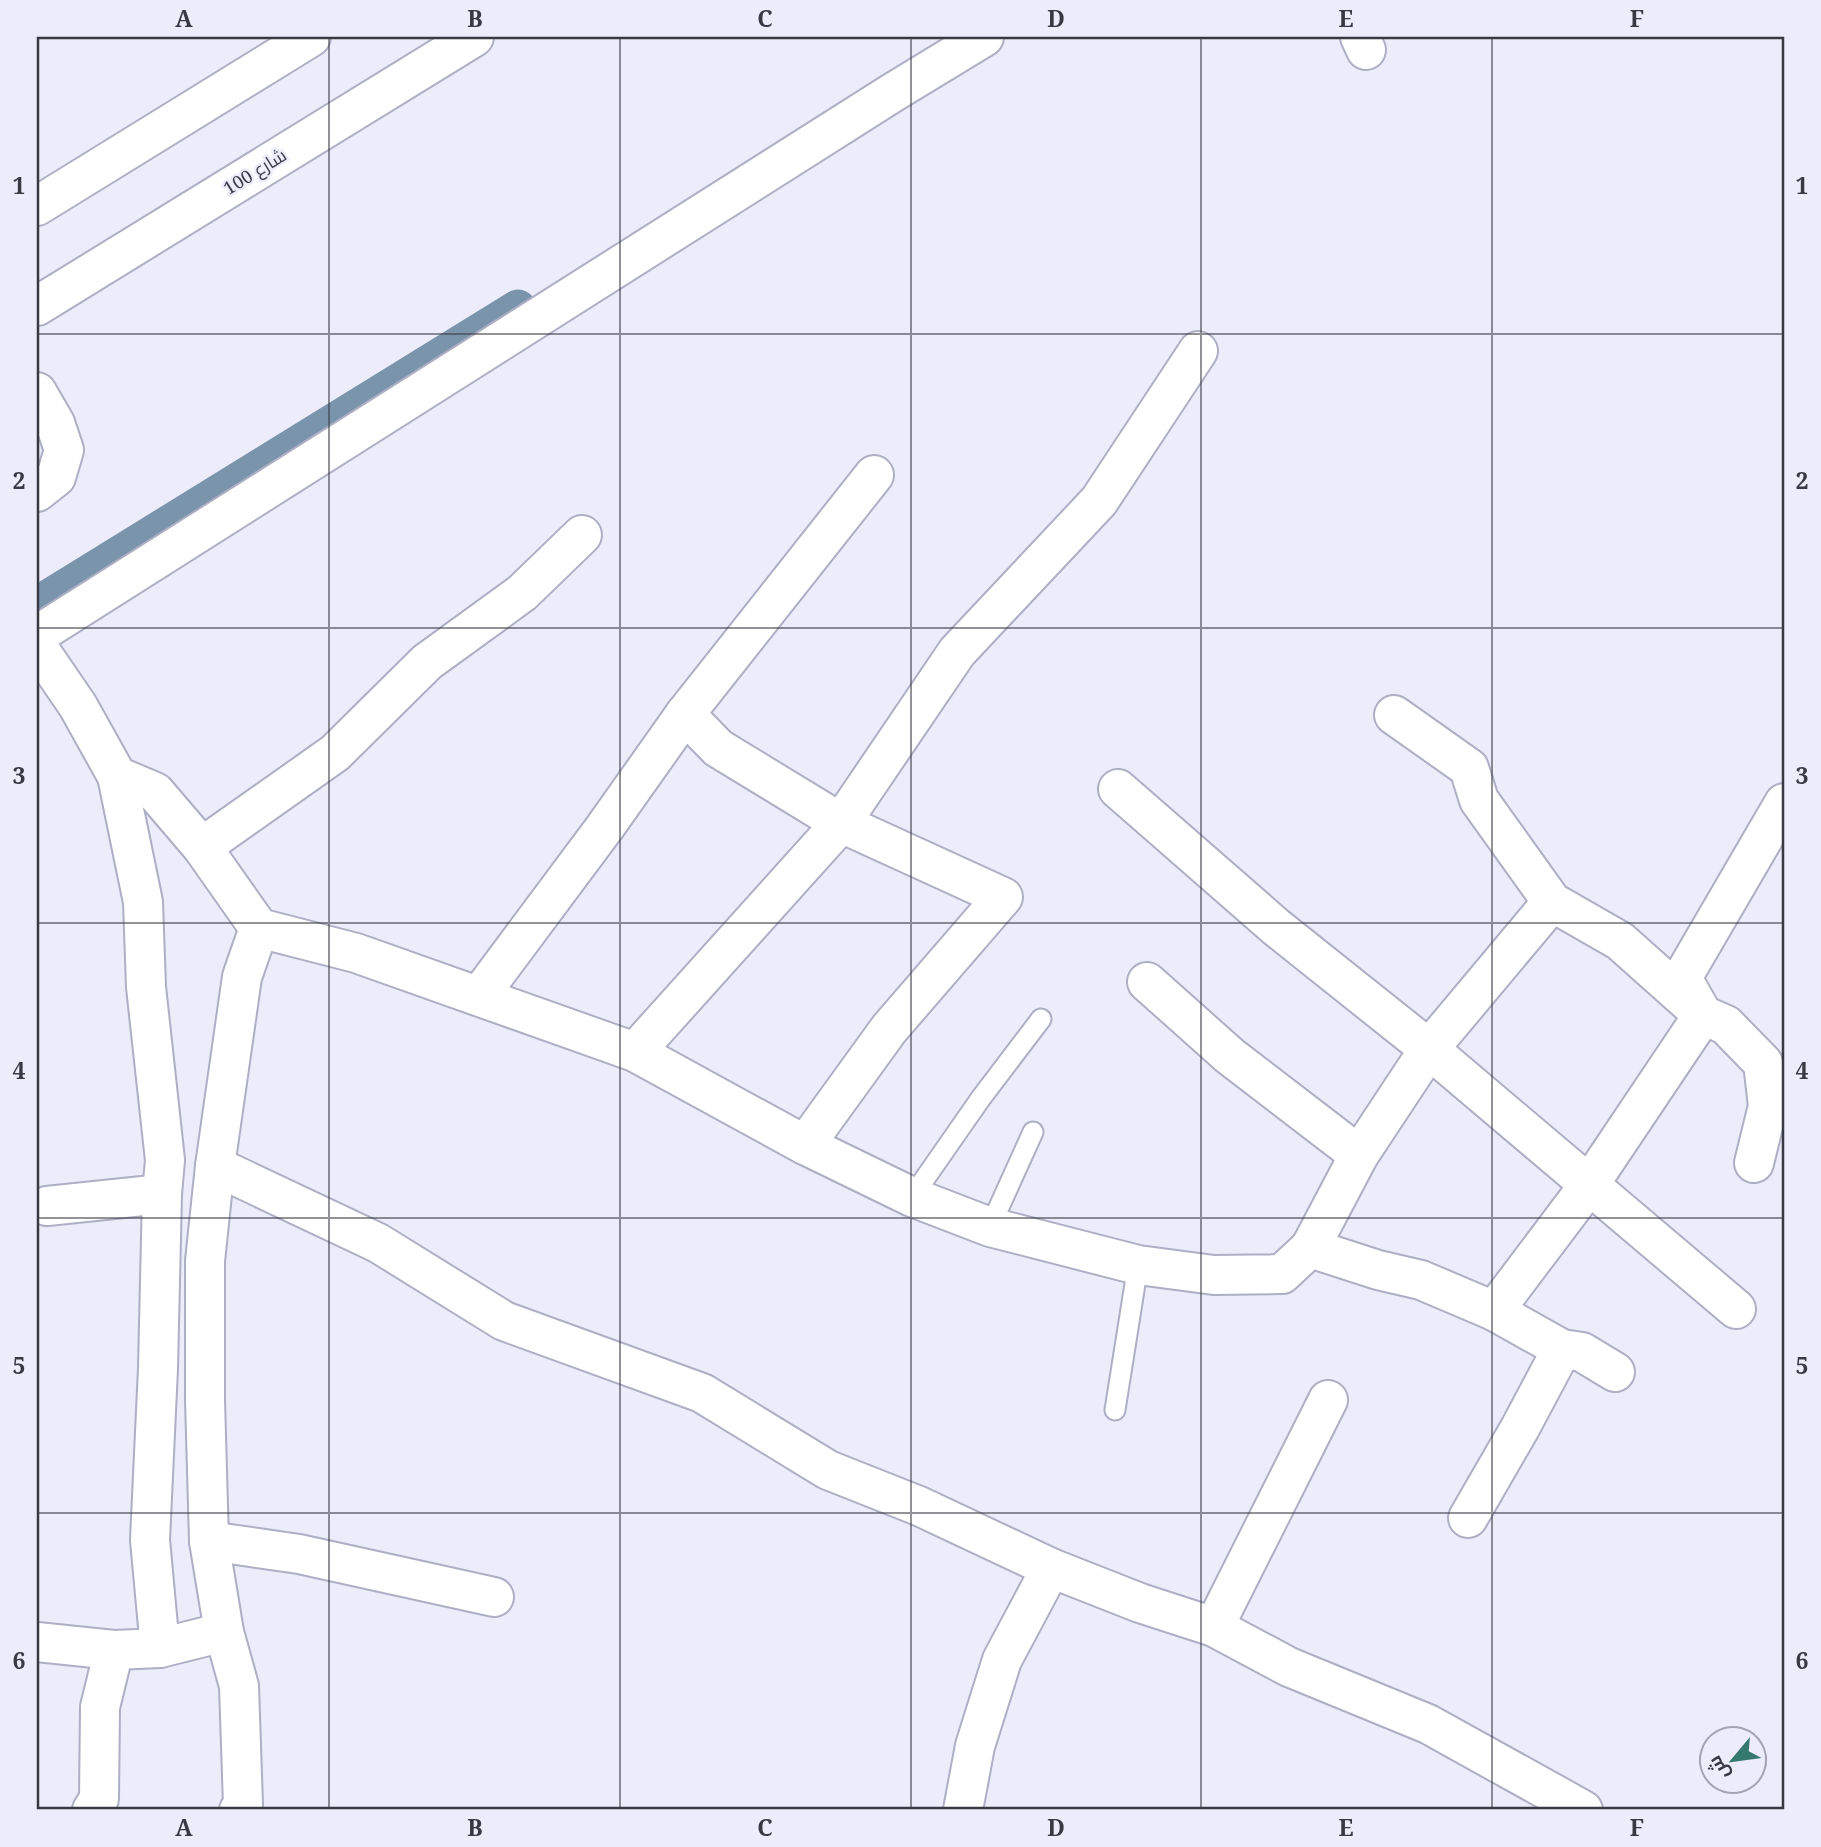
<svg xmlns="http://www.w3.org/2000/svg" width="1821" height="1847" font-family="'Noto Serif',Cairo,serif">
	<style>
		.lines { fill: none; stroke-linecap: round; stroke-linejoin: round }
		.canal { stroke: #7a95ab; stroke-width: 37 }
		.service-casing { stroke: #aeaec5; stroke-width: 23 }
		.minor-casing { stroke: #aeaec5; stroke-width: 42 }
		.primary-casing { stroke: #aeaec5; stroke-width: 42 }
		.service { stroke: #fff; stroke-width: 19 }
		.minor { stroke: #fff; stroke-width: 38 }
		.primary { stroke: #fff; stroke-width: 38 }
		.grid { fill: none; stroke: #383942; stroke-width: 2; stroke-opacity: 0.55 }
		.labels { text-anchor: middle; stroke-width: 5; stroke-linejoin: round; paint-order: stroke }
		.street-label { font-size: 18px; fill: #383942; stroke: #ececfb }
		.neatline { fill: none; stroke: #383942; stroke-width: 2.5 }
		.grid-label { font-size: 23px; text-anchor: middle; font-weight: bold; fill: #383942 }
	</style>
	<rect width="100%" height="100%" fill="#ececfb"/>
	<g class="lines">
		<path class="canal" d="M37,605L518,308"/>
		<g class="service-casing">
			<g id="service">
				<path d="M912,1197L981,1098L1041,1019"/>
				<path d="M990,1227L1033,1132"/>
				<path d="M1115,1410L1138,1265"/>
			</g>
		</g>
		<g class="minor-casing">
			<g id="minor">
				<path d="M1360,37L1366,50"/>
				<path d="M37,392L55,423L64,450L56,477L37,492"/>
				<path d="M37,635L892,93L984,37"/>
				<path d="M37,646L78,706L117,776L143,902L146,987L165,1160L162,1194L158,1368L150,1540L160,1648"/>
				<path d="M685,714L718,748L841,823L1003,897L889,1029L805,1145"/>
				<path d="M1394,715L1469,768L1479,800L1552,902L1620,941L1703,1015L1726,1025L1763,1063L1768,1106L1754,1163"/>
				<path d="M117,776L155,792L202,847L259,928L356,953L635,1052L805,1145L912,1197L990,1227L1138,1265L1214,1275L1282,1274L1310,1248L1378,1270L1421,1280L1494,1311L1562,1349L1582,1352L1615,1372"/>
				<path d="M1118,789L1276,927L1429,1049L1736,1309"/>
				<path d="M202,847L335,753L427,662L522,593L582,535"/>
				<path d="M1147,982L1230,1056L1359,1155"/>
				<path d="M479,996L605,827L685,714L874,475"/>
				<path d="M635,1052L841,823L957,652L1099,501L1198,351"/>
				<path d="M215,1166L378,1243L504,1321L702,1393L828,1470L919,1506L1051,1568L1140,1603L1214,1627L1289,1667L1428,1724L1583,1810"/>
				<path d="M47,1206L162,1194"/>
				<path d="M1310,1248L1359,1155L1429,1049L1552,902"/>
				<path d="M1494,1311L1589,1185L1703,1015L1682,978L1784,803"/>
				<path d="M1468,1518L1520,1428L1562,1349"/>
				<path d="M209,1541L299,1554L494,1597"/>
				<path d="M1214,1627L1328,1400"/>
				<path d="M37,1642L114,1650L160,1648L224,1632"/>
				<path d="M92,1810L99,1799L100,1707L114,1650"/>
				<path d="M239,1810L243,1805L239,1686L224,1632L209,1541L205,1400V1261L215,1166L242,977L259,928"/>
				<path d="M963,1810L975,1746L1002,1660L1051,1568"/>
			</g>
		</g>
		<g class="primary-casing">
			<g id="primary">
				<path d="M37,206L311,37"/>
				<path d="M37,306L474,37"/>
			</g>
		</g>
		<use href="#service" class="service"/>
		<use href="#minor" class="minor"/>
		<use href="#primary" class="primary"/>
	</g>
	<path class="grid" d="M329,37V1810M620,37V1810M911,37V1810M1201,37V1810M1492,37V1810M37,334H1784M37,628H1784M37,923H1784M37,1218H1784M37,1513H1784"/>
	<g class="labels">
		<g class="street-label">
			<text transform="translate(255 172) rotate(-32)" y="6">شارع 100</text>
		</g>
	</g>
	<rect width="1821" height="1847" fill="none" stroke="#ececfb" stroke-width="77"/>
	<g transform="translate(1733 1760) rotate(241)"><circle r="33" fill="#ececfb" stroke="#a4a4b1" stroke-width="2"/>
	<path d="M0-5L12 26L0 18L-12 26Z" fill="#35796e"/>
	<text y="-10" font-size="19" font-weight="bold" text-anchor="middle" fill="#383942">ش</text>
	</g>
	<rect x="38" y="38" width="1745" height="1770" class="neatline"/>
	<g class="grid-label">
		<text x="184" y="27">A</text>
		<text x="475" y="27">B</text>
		<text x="765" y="27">C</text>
		<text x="1056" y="27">D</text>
		<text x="1346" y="27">E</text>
		<text x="1637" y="27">F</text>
		<text x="19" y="194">1</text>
		<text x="1802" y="194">1</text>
		<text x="19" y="489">2</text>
		<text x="1802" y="489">2</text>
		<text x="19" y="784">3</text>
		<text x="1802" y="784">3</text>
		<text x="19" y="1079">4</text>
		<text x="1802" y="1079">4</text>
		<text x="19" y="1374">5</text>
		<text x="1802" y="1374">5</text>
		<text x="19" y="1669">6</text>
		<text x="1802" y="1669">6</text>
		<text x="184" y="1836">A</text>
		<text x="475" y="1836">B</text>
		<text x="765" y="1836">C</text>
		<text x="1056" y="1836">D</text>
		<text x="1346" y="1836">E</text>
		<text x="1637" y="1836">F</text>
	</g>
</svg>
